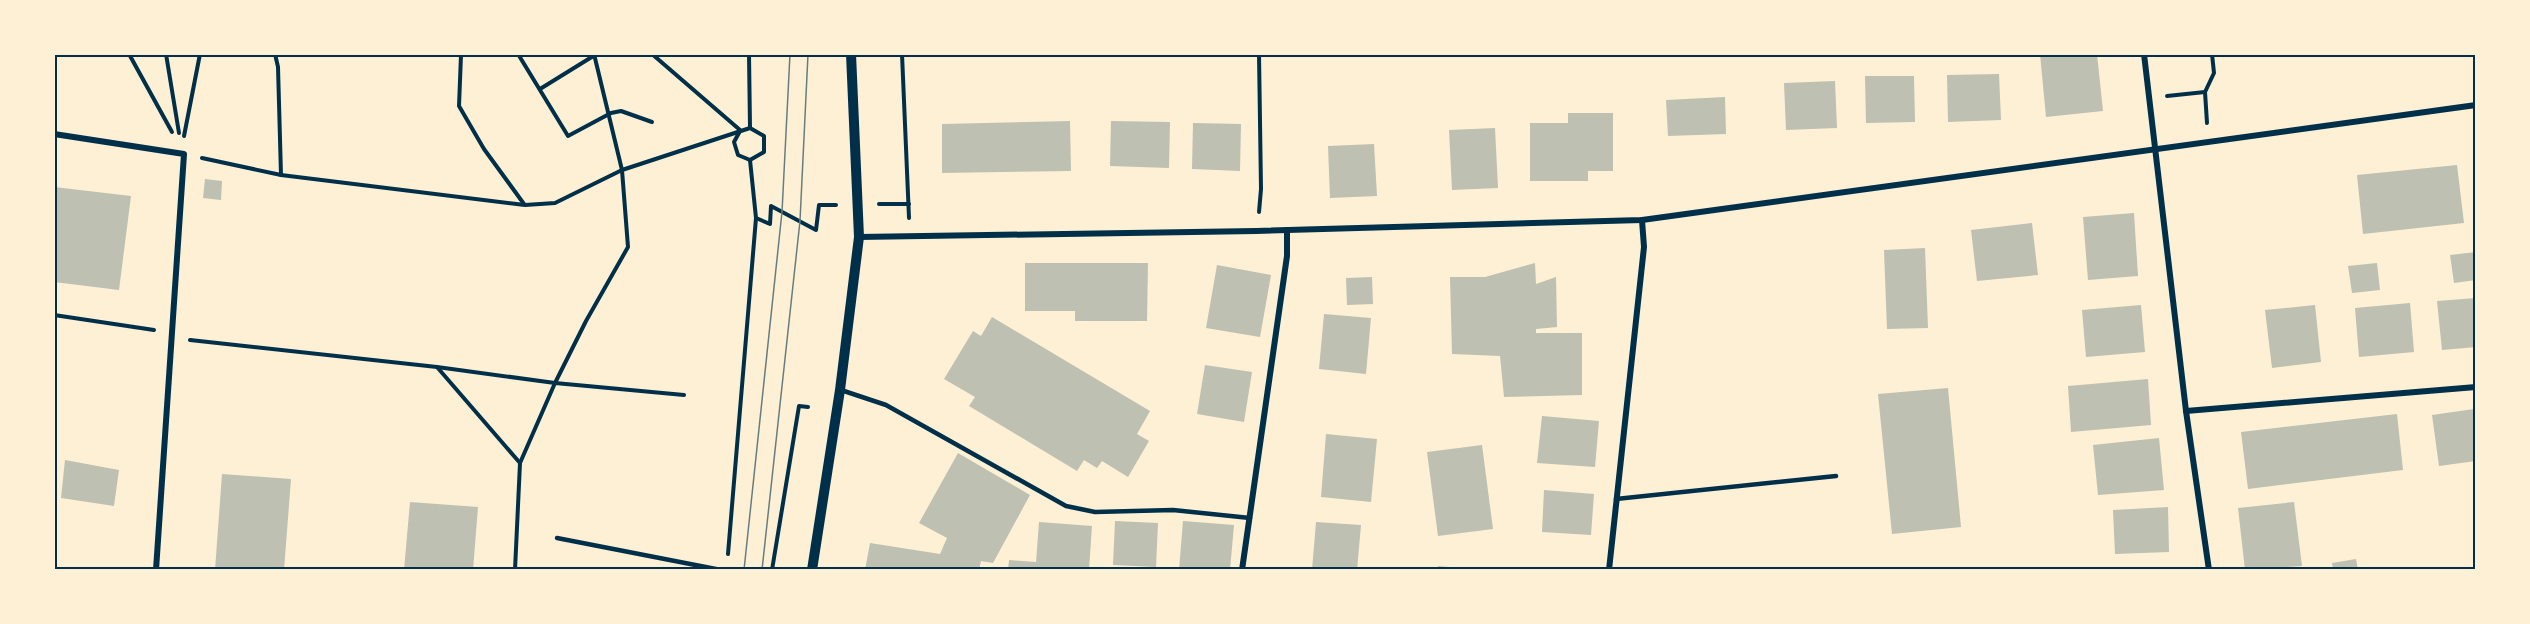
<svg xmlns="http://www.w3.org/2000/svg" width="2530" height="624" font-family="Figtree,sans-serif">
	<style>
		.building { fill: #bec0b2 }
		.lines { fill: none; stroke-linecap: round; stroke-linejoin: round }
		.path { stroke: #003049; stroke-width: 4 }
		.service { stroke: #003049; stroke-width: 4.5 }
		.minor { stroke: #003049; stroke-width: 6 }
		.tertiary { stroke: #003049; stroke-width: 10 }
		.tram { stroke: #657d81; stroke-width: 1.5 }
		.neatline { fill: none; stroke: #003049; stroke-width: 2 }
	</style>
	<rect width="100%" height="100%" fill="#fdf0d5"/>
	<g class="building">
		<path d="M2040,54H2097L2103,111L2046,117Z"/>
		<path d="M1999,74L2001,120L1948,122L1947,75Z"/>
		<path d="M1865,76H1914L1915,122L1866,123Z"/>
		<path d="M1835,81L1837,128L1786,130L1784,83Z"/>
		<path d="M1725,97L1726,134L1668,136L1666,100Z"/>
		<path d="M1568,113H1613V171H1588V181H1530V123H1568Z"/>
		<path d="M1070,121L1071,171L942,173V124Z"/>
		<path d="M1111,121L1170,122L1169,168L1110,166Z"/>
		<path d="M1193,123L1241,124L1240,171L1192,169Z"/>
		<path d="M1495,128L1498,188L1452,190L1449,130Z"/>
		<path d="M1374,144L1377,196L1330,198L1328,146Z"/>
		<path d="M2457,165L2464,223L2363,234L2357,175Z"/>
		<path d="M205,179L222,181L221,200L203,198Z"/>
		<path d="M54,187L131,196L119,290L54,282Z"/>
		<path d="M2134,213L2138,276L2088,280L2083,217Z"/>
		<path d="M2032,223L2038,275L1977,281L1971,230Z"/>
		<path d="M1925,248L1928,328L1887,329L1884,250Z"/>
		<path d="M2476,252V280L2454,283L2450,255Z"/>
		<path d="M1025,263H1148L1147,321H1075V311H1025Z"/>
		<path d="M1535,263L1536,284L1556,277L1557,327L1536,329V333H1582V395L1504,397L1500,356L1452,354L1450,277H1485Z"/>
		<path d="M2377,263L2380,290L2352,293L2348,266Z"/>
		<path d="M1217,265L1271,275L1260,337L1206,328Z"/>
		<path d="M1372,277L1373,304L1347,305L1346,278Z"/>
		<path d="M2476,298V347L2442,350L2437,301Z"/>
		<path d="M2410,303L2414,352L2359,357L2355,308Z"/>
		<path d="M2141,305L2145,352L2086,357L2082,310Z"/>
		<path d="M2315,305L2321,362L2272,368L2265,310Z"/>
		<path d="M1324,314L1371,318L1366,374L1319,369Z"/>
		<path d="M992,317L1150,411L1137,434L1149,441L1128,477L1102,461L1097,468L1084,460L1077,471L969,406L975,397L944,379L973,331L981,336Z"/>
		<path d="M1205,365L1252,372L1244,422L1197,414Z"/>
		<path d="M2148,379L2151,425L2071,432L2068,386Z"/>
		<path d="M1948,388L1961,527L1892,534L1878,394Z"/>
		<path d="M2474,409L2476,461L2439,466L2432,415Z"/>
		<path d="M2397,414L2403,470L2248,489L2241,432Z"/>
		<path d="M1542,416L1599,421L1595,467L1537,463Z"/>
		<path d="M1326,434L1377,439L1371,502L1321,497Z"/>
		<path d="M2159,438L2164,490L2098,495L2093,445Z"/>
		<path d="M1482,445L1493,529L1438,536L1427,452Z"/>
		<path d="M958,453L1030,495L993,563L981,561L979,570H865L870,543L940,554L947,538L919,523Z"/>
		<path d="M65,460L119,470L114,506L61,498Z"/>
		<path d="M222,474L291,479L284,570H215Z"/>
		<path d="M1544,490L1594,494L1591,535L1542,532Z"/>
		<path d="M410,502L478,507L473,570H404Z"/>
		<path d="M2294,502L2302,566L2245,570L2238,508Z"/>
		<path d="M2168,507L2169,552L2115,554L2113,510Z"/>
		<path d="M1115,521L1158,523L1156,567L1113,565Z"/>
		<path d="M1183,521L1234,525L1230,570H1179Z"/>
		<path d="M1039,522L1092,526L1089,570H1008L1009,560L1036,562Z"/>
		<path d="M1316,522L1361,525L1357,570H1312Z"/>
		<path d="M2356,559L2358,570H2333L2332,563Z"/>
		<path d="M1438,566L1461,568V570H1438Z"/>
	</g>
	<g class="lines">
		<g class="path">
			<path d="M129,54L172,132"/>
			<path d="M166,54L179,133"/>
			<path d="M275,54L278,67L281,175"/>
			<path d="M464,54L461,55L459,106L484,149L524,204"/>
			<path d="M518,54L568,136L611,113L621,111L652,122"/>
			<path d="M652,54L740,130"/>
			<path d="M749,54L750,128"/>
			<path d="M902,54L909,218"/>
			<path d="M540,89L595,55"/>
			<path d="M2167,96L2205,92"/>
			<path d="M2207,123L2205,92L2214,73L2212,54"/>
			<path d="M740,131L734,142L738,155L750,160"/>
			<path d="M184,136L200,54"/>
			<path d="M202,158L281,175L525,205L555,203L622,170L750,128L764,136V152L750,160L756,218L728,554"/>
			<path d="M879,204H909"/>
			<path d="M1259,212L1261,189L1259,54"/>
			<path d="M756,218L770,224L771,206L816,230L819,205H836"/>
			<path d="M54,315L154,330"/>
			<path d="M190,340L437,367L555,383L684,395"/>
			<path d="M437,367L520,463"/>
			<path d="M515,570L520,463L555,383L586,321L628,247L622,170L594,54"/>
			<path d="M772,570L799,406L808,407"/>
		</g>
		<g class="service">
			<path d="M841,390L886,405L1066,506L1095,512L1173,510L1250,518"/>
			<path d="M1616,499L1836,476"/>
			<path d="M557,538L721,570"/>
		</g>
		<g class="minor">
			<path d="M2144,54L2186,411L2209,570"/>
			<path d="M54,134L184,154L156,570"/>
			<path d="M859,237L1256,231L1642,220L2476,105"/>
			<path d="M2186,411L2476,387"/>
			<path d="M1242,570L1287,256V231"/>
			<path d="M1609,570L1644,247L1642,220"/>
		</g>
		<path class="tertiary" d="M812,570L840,390L859,237L851,54"/>
		<g class="tram">
			<path d="M744,570L782,212L790,54"/>
			<path d="M762,570L800,221L808,54"/>
		</g>
	</g>
	<rect width="2530" height="624" fill="none" stroke="#fdf0d5" stroke-width="111"/>
	<rect x="56" y="56" width="2418" height="512" class="neatline"/>
</svg>
